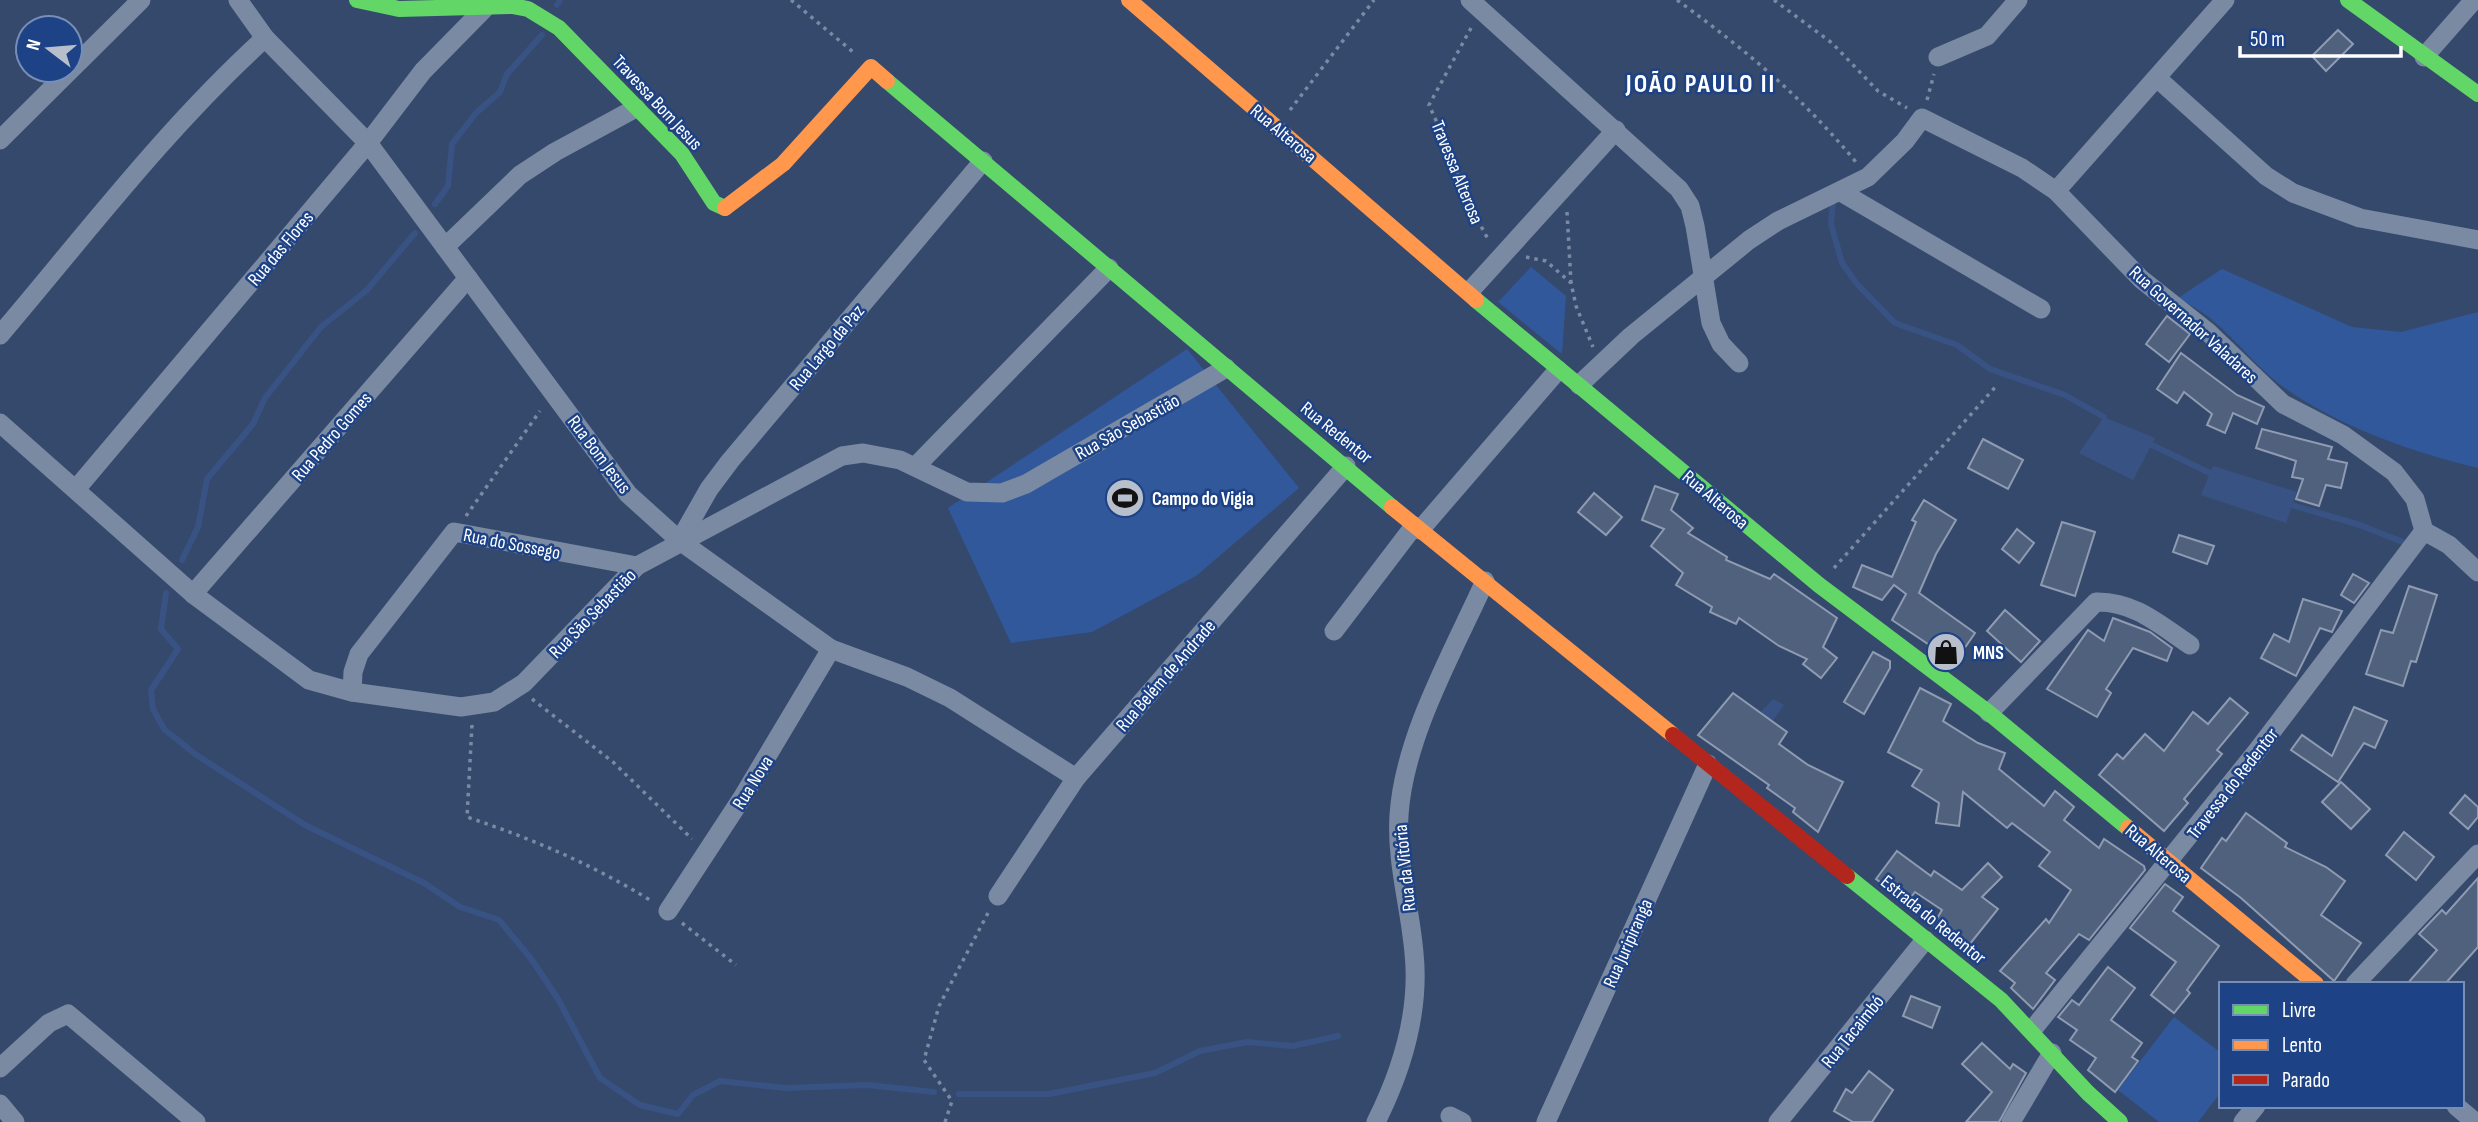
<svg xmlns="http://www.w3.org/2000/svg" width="2478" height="1122" font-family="'Sofia Sans Condensed',sans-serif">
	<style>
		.green { fill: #31589b }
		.water { fill: #385383 }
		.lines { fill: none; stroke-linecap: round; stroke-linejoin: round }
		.stream { stroke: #385383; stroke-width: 6 }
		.building { fill: #50617e; stroke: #8f9bb1; stroke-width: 2 }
		.path { stroke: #7b8aa3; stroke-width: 3.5; stroke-dasharray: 3.5 5; stroke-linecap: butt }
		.street { stroke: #7b8aa3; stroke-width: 19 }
		.fast { stroke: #63d668; stroke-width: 16 }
		.slow { stroke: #ff974d; stroke-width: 16 }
		.jam { stroke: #b3261e; stroke-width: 16 }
		.labels { text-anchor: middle; stroke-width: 5; stroke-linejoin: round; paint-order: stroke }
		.street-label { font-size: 19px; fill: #fff; stroke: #1d4285 }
		.poi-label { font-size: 19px; font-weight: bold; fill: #fff; stroke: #1d4285; text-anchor: start }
		.district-label { font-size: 26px; font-weight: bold; letter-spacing: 2px; fill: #fff; stroke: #1d4285 }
	</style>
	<rect width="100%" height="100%" fill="#35496d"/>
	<g class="green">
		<path d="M1531,267L1566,296L1562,354L1498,302Z"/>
		<path d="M2222,269L2352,327L2401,332L2478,312V468C2413,452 2345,429 2289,391C2259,371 2238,341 2210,318C2200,310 2188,304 2178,298Z"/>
		<path d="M1187,349L1299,488L1196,576L1092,632L1011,643L948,508Z"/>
		<path d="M2174,1017L2221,1053V1092L2198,1122H2159L2118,1090Z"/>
	</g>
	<g class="water">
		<path d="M2104,417L2155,438L2133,480L2079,453Z"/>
		<path d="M2213,466L2297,492L2286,523L2201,495Z"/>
		<path d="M1773,699L1784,705L1769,726L1755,718Z"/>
	</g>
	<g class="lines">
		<g class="stream">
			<path d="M557,5L560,0"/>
			<path d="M1833,201L1831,224L1842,263L1857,284L1895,323L1957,345L1990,369L2065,395L2104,417"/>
			<path d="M435,204L448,186L452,144L476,113L500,92L507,74L542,35"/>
			<path d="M2144,441L2216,476"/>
			<path d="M2285,503L2360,525L2405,543"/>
			<path d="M182,560L198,527L207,479L253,424L265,398L321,327L367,290L415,233"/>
			<path d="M166,593L161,629L178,649L151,690L153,709L164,729L195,754L305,825L424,883L460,907L499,920L532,960L558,999L600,1078L640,1105L678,1114L693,1095L720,1081L786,1088L868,1085L934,1092"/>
			<path d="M959,1094H1049L1155,1073L1200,1051L1247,1042L1292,1046L1338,1036"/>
		</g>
	</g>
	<g class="building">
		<path d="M2338,30L2353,44L2326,71L2312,56Z"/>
		<path d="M2167,316L2190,334L2169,362L2146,344Z"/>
		<path d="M2181,353L2237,395L2264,407L2257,424L2233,413L2225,433L2207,425L2212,414L2184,392L2177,403L2157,389Z"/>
		<path d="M2262,429L2332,447L2328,459L2347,463L2341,488L2326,485L2319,506L2296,499L2303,479L2292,477L2296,461L2256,448Z"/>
		<path d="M1983,439L2023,460L2008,489L1968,468Z"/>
		<path d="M1655,486L1678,494L1671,510L1693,528L1688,533L1727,557L1726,560L1770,579L1774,574L1837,618L1823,647L1837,658L1821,678L1803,664L1807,659L1779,646L1739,618L1736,624L1710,612L1712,607L1676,585L1683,573L1651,546L1664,529L1642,520Z"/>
		<path d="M1594,493L1622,517L1606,535L1578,512Z"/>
		<path d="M1924,500L1956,520L1936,554L1919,593L1975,633L1955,662L1892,620L1906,594L1894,585L1882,600L1853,587L1862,565L1892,577L1916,522L1912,520Z"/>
		<path d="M2062,522L2095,532L2075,596L2041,585Z"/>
		<path d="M2017,529L2034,543L2019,563L2002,549Z"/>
		<path d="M2179,535L2214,546L2207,564L2173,552Z"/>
		<path d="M2353,574L2369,583L2354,603L2341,595Z"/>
		<path d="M2409,586L2437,595L2416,662L2411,661L2403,686L2366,674L2381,630L2393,633Z"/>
		<path d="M2303,599L2342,611L2332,632L2320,628L2296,676L2261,658L2274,634L2289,642Z"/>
		<path d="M2005,610L2040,641L2021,662L1987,631Z"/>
		<path d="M2113,618L2150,632L2172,648L2167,661L2133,648L2106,689L2111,693L2097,717L2047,689L2088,630L2104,641Z"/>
		<path d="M1873,652L1890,661V668L1864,714L1844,702Z"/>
		<path d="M1920,688L1951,704L1943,721L1978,743L2005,753L1999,769L2044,806L2055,791L2074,807L2064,820L2099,848L2104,839L2144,866L2145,870L2089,940L2079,934L2046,973L2055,980L2033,1009L2011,988L2015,983L2000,971L2046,919L2049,923L2071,890L2039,866L2050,852L2012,823L2007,828L1963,792L1959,826L1936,823L1939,803L1912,786L1922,770L1888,752Z"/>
		<path d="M1733,693L1787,732L1779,744L1808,765L1843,782L1818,832L1793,812L1795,808L1767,788L1769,785L1698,735Z"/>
		<path d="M2230,698L2248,713L2217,750L2222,754L2184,799L2188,803L2164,831L2099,775L2117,754L2123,759L2145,734L2164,751L2193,712L2208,724Z"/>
		<path d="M2354,707L2387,721L2375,748L2364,743L2338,782L2291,750L2302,735L2332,756Z"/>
		<path d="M2341,782L2370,809L2351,829L2322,802Z"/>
		<path d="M2465,795L2478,807V817L2468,829L2450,813Z"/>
		<path d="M2246,813L2287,843L2285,847L2326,867L2345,881L2321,915L2361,943L2334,981L2241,898L2201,868L2222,838L2226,841Z"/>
		<path d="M2404,832L2434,857L2416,880L2386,855Z"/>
		<path d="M1897,851L1931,876L1934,871L1962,890L1988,863L2002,877L1982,897L1998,909L1965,950L1933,925L1942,910L1915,892L1907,902L1876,879Z"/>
		<path d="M2478,878V947L2445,984H2407L2437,950L2419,934L2442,910L2446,914Z"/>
		<path d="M2165,884L2183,897L2173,911L2219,946L2187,990L2190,993L2174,1013L2151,995L2176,962L2130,928Z"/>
		<path d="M2108,967L2135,988L2111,1020L2142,1043L2132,1057L2138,1061L2115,1092L2088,1070L2096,1058L2070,1040L2077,1030L2058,1017L2072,1000L2079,1005Z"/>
		<path d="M1911,996L1940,1007L1932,1028L1903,1016Z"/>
		<path d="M1982,1043L2010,1069L2013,1064L2026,1073L1999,1122H1966L1992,1092L1962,1064Z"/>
		<path d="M1869,1071L1893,1090L1872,1122H1853L1834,1111L1846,1089L1852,1093Z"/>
	</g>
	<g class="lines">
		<g class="path">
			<path d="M791,0L853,52"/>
			<path d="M1677,0C1747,51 1800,95 1856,162"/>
			<path d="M1774,0L1832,43L1878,91L1907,108"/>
			<path d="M1471,28L1429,105L1456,165L1460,187L1489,241"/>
			<path d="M1927,100L1934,74"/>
			<path d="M1290,110L1374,0"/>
			<path d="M1567,212L1571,283"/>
			<path d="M1526,257L1546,261L1571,283L1576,306L1593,347"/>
			<path d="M466,516L540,411"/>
			<path d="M1834,568L1998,384"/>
			<path d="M532,699L613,762L692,839"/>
			<path d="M472,725L467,817C535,840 589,863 650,900"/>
			<path d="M682,923L736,965"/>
			<path d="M945,1122L952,1101L924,1060L939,1006L988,913"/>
		</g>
		<g class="street">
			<path d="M238,0L265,38L368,143L628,494L680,541L831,649L907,677L950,698L1076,778"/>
			<path d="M1470,0L1679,189L1690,206L1695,226L1711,323L1721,344L1739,363"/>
			<path d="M1938,57L1987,36L2018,0"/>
			<path d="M2424,57L2474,0"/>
			<path d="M2157,78L2266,176L2293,193L2360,218L2478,240"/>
			<path d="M0,140L141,0"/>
			<path d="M2056,191L2225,0"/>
			<path d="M1841,192L2041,309"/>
			<path d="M445,247L520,175L555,152L636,108"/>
			<path d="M1470,291L1616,130"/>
			<path d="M0,335C85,235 167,127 265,38"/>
			<path d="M1579,385L1631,336L1749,240L1778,221L1868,177L1905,141L1922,118L2022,168L2056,191L2141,279L2209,333L2283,404L2343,435L2394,472L2415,499L2424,531L2449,545L2478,572"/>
			<path d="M0,423L193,594L309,680L352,692L461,707L494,702L524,683L637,566L842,456L863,453L900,460L967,492L1002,493L1026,484L1226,368"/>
			<path d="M916,466L1109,268"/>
			<path d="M77,488L368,143L423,71L484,9"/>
			<path d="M1420,530L1558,370"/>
			<path d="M680,540L709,489L730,461L983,161"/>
			<path d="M193,594L468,278"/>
			<path d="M1334,631L1414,526"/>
			<path d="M352,692L353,672L359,654L454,532L637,566"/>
			<path d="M1989,713L2096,602C2134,601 2160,625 2190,645"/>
			<path d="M998,896L1076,778L1346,466"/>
			<path d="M668,911L742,798L831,649"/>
			<path d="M2355,984L2478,854"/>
			<path d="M2033,1029L2257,751L2424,531"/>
			<path d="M0,1068L49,1023L68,1014L196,1122"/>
			<path d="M0,1104L15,1122"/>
			<path d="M2456,1106L2475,1122"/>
			<path d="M1450,1116L1462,1122"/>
			<path d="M1376,1122C1402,1070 1420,1011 1414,953C1410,906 1396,862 1399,815C1404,737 1453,652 1485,581"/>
			<path d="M1546,1122L1708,764"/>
			<path d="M1778,1122L1925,940"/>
			<path d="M2011,1122L2052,1053"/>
			<path d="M2243,1122L2256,1106"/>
		</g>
		<g class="fast">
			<path d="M357,0L399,9L512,6L528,9L559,28L682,154L714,203L725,208"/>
			<path d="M2348,0L2478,94"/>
			<path d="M887,81L1392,507"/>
			<path d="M1476,300L1819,585L1989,713L2128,828"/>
			<path d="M1847,876L2001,1000L2088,1093L2120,1122"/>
		</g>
		<g class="slow">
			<path d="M1129,0L1476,300"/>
			<path d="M725,208L783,164L871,67L887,81"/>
			<path d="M1392,507L1673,735"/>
			<path d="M2128,828L2316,984"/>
		</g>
		<path class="jam" d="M1673,735L1847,876"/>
	</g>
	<defs>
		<g id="stadium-disc" transform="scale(2.0125)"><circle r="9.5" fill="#b8bfcc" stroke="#1d4285"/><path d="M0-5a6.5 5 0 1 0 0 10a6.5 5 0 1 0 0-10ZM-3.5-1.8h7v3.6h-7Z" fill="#111"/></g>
		<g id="shop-disc" transform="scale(2.0125)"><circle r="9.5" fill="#b8bfcc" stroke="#1d4285"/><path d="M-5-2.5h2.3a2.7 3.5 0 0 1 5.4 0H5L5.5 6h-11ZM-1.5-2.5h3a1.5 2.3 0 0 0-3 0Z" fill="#111"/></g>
	</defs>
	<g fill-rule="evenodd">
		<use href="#stadium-disc" x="1125" y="498"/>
		<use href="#shop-disc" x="1946" y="652"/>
	</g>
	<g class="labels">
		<g class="street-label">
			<text transform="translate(658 102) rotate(47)" y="7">Travessa Bom Jesus</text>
			<text transform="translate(1284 133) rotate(40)" y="7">Rua Alterosa</text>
			<text transform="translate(1458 172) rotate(68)" y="7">Travessa Alterosa</text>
			<text transform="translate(280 248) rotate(-50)" y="7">Rua das Flores</text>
			<text transform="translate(2194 324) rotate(42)" y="7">Rua Governador Valadares</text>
			<text transform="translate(826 347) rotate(-50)" y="7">Rua Largo da Paz</text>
			<text transform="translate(1127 426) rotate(-29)" y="7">Rua São Sebastião</text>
			<text transform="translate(1337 432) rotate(39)" y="7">Rua Redentor</text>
			<text transform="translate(331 436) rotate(-49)" y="7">Rua Pedro Gomes</text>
			<text transform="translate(600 454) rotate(53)" y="7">Rua Bom Jesus</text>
			<text transform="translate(1716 499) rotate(40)" y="7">Rua Alterosa</text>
			<text transform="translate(512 543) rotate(11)" y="7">Rua do Sossego</text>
			<text transform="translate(592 613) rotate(-46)" y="7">Rua São Sebastião</text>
			<text transform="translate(1165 675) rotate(-49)" y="7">Rua Belém de Andrade</text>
			<text transform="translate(752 782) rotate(-58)" y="7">Rua Nova</text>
			<text transform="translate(2232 783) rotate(-52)" y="7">Travessa do Redentor</text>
			<text transform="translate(2159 853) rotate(40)" y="7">Rua Alterosa</text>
			<text transform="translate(1404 868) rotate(-96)" y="7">Rua da Vitória</text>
			<text transform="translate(1934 919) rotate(39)" y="7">Estrada do Redentor</text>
			<text transform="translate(1627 943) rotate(-66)" y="7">Rua Juripiranga</text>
			<text transform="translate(1852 1031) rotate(-51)" y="7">Rua Tacaimbó</text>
		</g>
		<g class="poi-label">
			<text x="1152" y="505">Campo do Vigia</text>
			<text x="1973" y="659">MNS</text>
		</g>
		<g class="district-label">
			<text x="1701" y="92">JOÃO PAULO II</text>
		</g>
	</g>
	<rect x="2219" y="982" width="245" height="126" fill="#1d4285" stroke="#778eb6" stroke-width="2"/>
	<rect x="2233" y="1005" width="35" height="10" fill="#63d668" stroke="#778eb6" stroke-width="2"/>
	<text x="2282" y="1017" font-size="21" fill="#ffffff">Livre</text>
	<rect x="2233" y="1040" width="35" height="10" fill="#ff974d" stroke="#778eb6" stroke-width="2"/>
	<text x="2282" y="1052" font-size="21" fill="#ffffff">Lento</text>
	<rect x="2233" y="1075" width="35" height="10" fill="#b3261e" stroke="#778eb6" stroke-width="2"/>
	<text x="2282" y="1087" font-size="21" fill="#ffffff">Parado</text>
	<g transform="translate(49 49) rotate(286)"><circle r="33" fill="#1d4285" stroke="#778eb6" stroke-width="2"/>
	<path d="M0-5L12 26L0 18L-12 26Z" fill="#b8bfcc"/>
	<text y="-10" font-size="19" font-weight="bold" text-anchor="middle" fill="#ffffff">N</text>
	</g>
	<path d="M2240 46v10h161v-10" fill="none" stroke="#ffffff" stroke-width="3.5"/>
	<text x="2250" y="46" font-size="21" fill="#ffffff" stroke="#1d4285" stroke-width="5" paint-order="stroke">50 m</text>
</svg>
